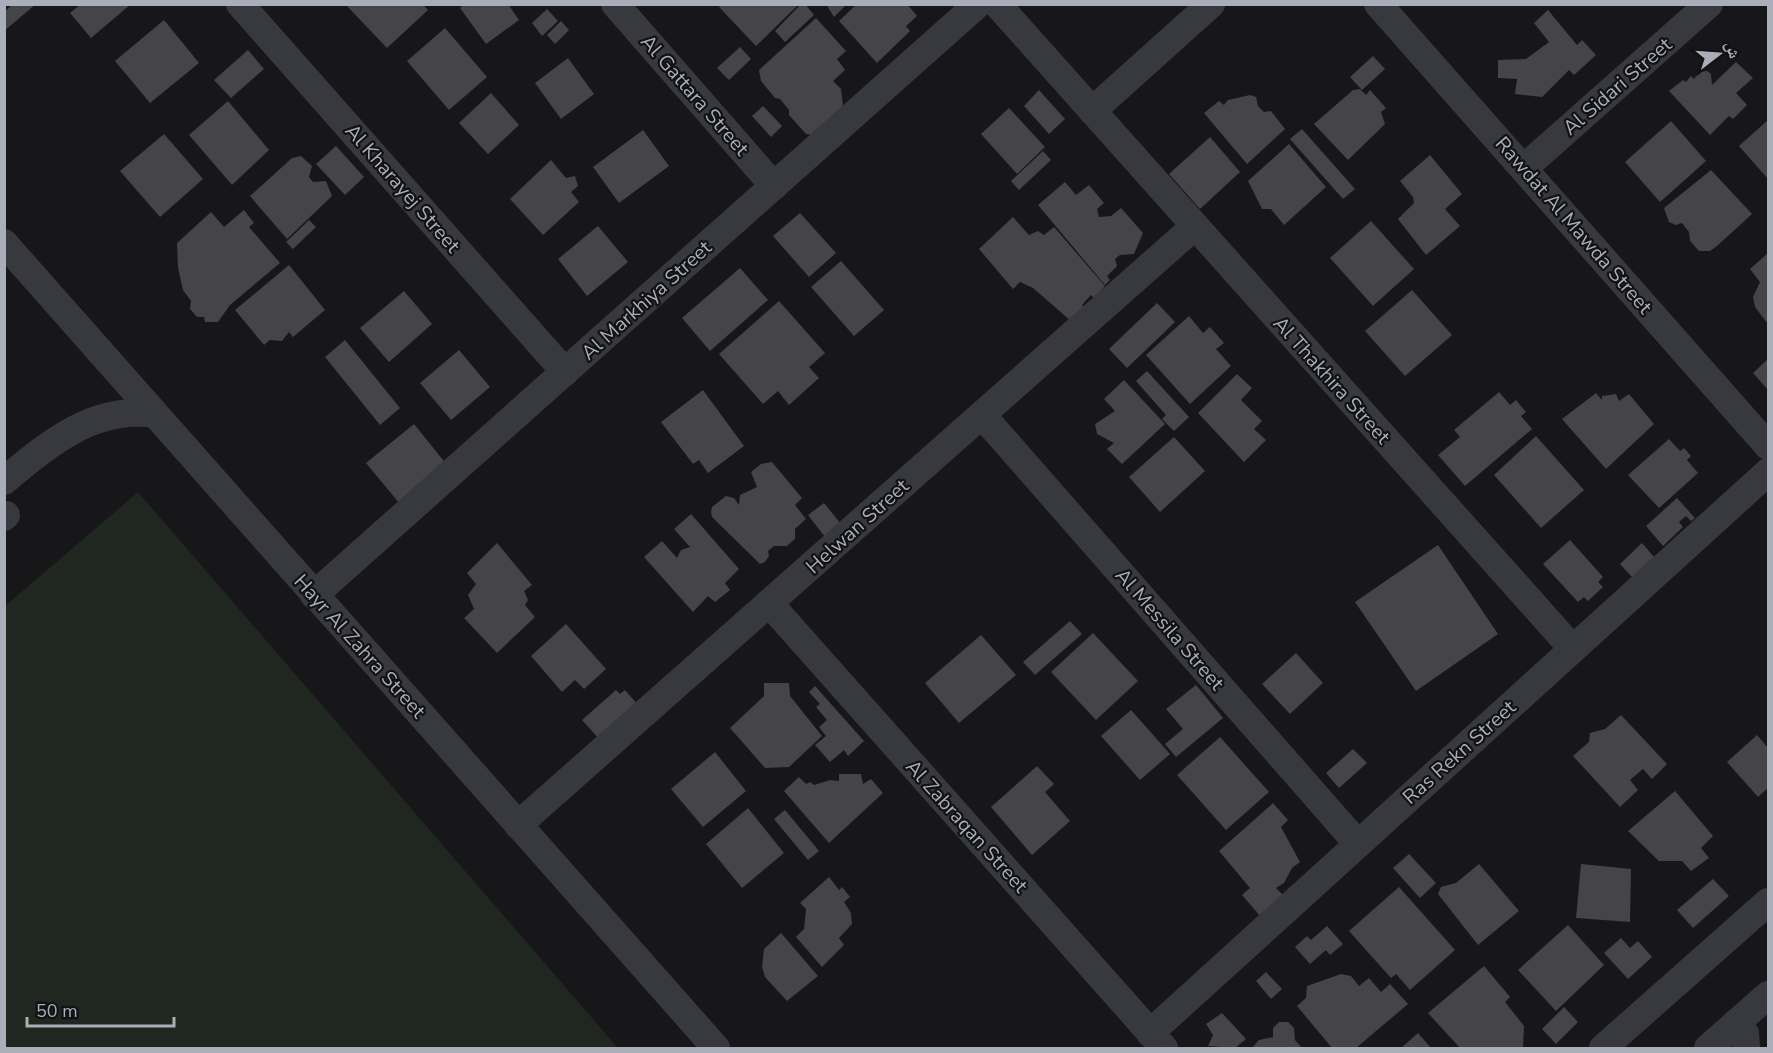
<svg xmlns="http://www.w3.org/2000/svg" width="1773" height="1053" font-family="'Nunito Sans','Noto Naskh Arabic',sans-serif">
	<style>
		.green { fill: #1f2720 }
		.building { fill: #444449 }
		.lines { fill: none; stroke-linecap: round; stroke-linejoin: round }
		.minor { stroke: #38393e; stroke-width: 28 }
		.labels { text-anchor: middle; stroke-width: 4.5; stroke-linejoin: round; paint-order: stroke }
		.street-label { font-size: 20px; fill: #aaaeb8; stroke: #121214 }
	</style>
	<rect width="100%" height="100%" fill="#171719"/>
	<path class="green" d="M138,492L618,1048H5V606Z"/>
	<g class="building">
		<path d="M13,4H36L4,31V12Z"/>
		<path d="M81,4H131L91,38L70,13Z"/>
		<path d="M464,4H508L519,20L486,44L460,8Z"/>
		<path d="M801,4H805L814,15L785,42L775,31Z"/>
		<path d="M826,4H847L834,17Z"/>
		<path d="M857,4H907L917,16L906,26L910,31L877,63L839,21Z"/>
		<path d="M346,5H423L428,10L387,48Z"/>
		<path d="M722,5H798L756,46L719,7Z"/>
		<path d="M547,9L558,21L542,36L532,23Z"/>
		<path d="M1548,10L1577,45L1582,40L1596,55L1574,75L1569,70L1542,97L1515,94L1517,79L1498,78V60L1526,59L1549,42L1534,23Z"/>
		<path d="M816,18L846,51L837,59L845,70L833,81L841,89L843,106L814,135L806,134L789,115V110L780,99L775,98L761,81L759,70Z"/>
		<path d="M164,20L199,63L150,103L115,61Z"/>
		<path d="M561,21L569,30L555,44L547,35Z"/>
		<path d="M445,28L487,77L449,110L407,61Z"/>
		<path d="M740,47L751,59L729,80L717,68Z"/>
		<path d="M248,50L264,69L231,98L214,80Z"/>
		<path d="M1373,56L1385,69L1362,90L1350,77Z"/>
		<path d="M568,58L594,94L561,119L535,83Z"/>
		<path d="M1736,62L1753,78L1736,93L1747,105L1733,119L1729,116L1710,135L1669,91L1683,80L1686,82L1691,76L1694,79L1699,72L1707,71L1711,74L1712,85Z"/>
		<path d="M1360,89L1366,95L1370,90L1386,108L1381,112L1385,124L1348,160L1314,124L1353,90Z"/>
		<path d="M1039,90L1065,119L1049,134L1024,106Z"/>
		<path d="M491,93L519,125L488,154L459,123Z"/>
		<path d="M1250,95L1256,97L1258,106L1264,112L1271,111L1285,129L1247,164L1204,113L1219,101L1224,105L1228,100Z"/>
		<path d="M228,101L269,150L232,185L189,135Z"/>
		<path d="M763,106L782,126L771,137L752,116Z"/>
		<path d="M1009,108L1045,147L1017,174L981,134Z"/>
		<path d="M1768,120V179L1739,146Z"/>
		<path d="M1671,121L1706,161L1660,202L1625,162Z"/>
		<path d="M1302,129L1355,189L1343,199L1290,139Z"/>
		<path d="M643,130L669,166L619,203L593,167Z"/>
		<path d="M164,134L203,179L160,217L120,171Z"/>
		<path d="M1210,137L1240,172L1200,209L1169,174Z"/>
		<path d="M1289,144L1326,187L1284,225L1271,209H1262L1248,181Z"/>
		<path d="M336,146L364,177L345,195L316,164Z"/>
		<path d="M1043,151L1051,160L1019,190L1011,181Z"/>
		<path d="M1430,155L1462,194L1445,209L1460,226L1426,255L1398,219L1414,203L1413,197L1400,181Z"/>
		<path d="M301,156L312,166L309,177L313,182L326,181L332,196L287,239L250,196L292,158Z"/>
		<path d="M551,160L566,178L575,176L578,186L571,192L579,202L543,235L510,199Z"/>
		<path d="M1711,170L1752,214L1717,246L1710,251H1699L1690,241L1689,232L1682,223L1676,225L1669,222L1664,208Z"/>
		<path d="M1065,182L1076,195L1089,185L1104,203L1097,209L1099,217L1111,216L1121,208L1143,233L1134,254L1120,255L1115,259L1117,266L1107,276L1110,280L1105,285L1038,205Z"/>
		<path d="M244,210L254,223L249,227L280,263L230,305L218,322H205L204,317H197L190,309L191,301L183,290L178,268L177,243L211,212L224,227Z"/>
		<path d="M800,213L836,253L809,277L773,236Z"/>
		<path d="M1013,217L1029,235L1038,231L1044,235L1054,227L1105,286L1094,298L1091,295L1082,305L1085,308L1071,321L1033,288L1020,282L1013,289L979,249Z"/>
		<path d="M309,220L316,227L293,249L286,242Z"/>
		<path d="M1371,221L1414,269L1373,306L1330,258Z"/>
		<path d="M598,226L628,262L587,296L558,259Z"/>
		<path d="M1768,253V324L1755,307L1753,297L1760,282L1750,269Z"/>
		<path d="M841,261L884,310L854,336L811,287Z"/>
		<path d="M289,265L325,310L293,337L289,332L282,341L270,340L264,345L235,310Z"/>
		<path d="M740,268L768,300L710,351L682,318Z"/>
		<path d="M1412,290L1452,335L1405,376L1365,331Z"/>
		<path d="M404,291L432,324L389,362L360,328Z"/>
		<path d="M779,301L825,353L809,367L819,378L789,405L778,391L763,404L719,354Z"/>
		<path d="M1157,303L1175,322L1127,368L1109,349Z"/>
		<path d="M1189,316L1203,333L1210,327L1224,343L1216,349L1231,366L1190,404L1146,355Z"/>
		<path d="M345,340L400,408L380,425L325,357Z"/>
		<path d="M459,350L490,387L451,420L420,383Z"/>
		<path d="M1768,359V390L1753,373Z"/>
		<path d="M1147,371L1189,417L1174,431L1162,419L1166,415L1136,381Z"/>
		<path d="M1237,374L1252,388L1241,400L1262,421L1254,429L1266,440L1244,462L1198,413Z"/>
		<path d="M1124,380L1165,424L1122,464L1107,449L1114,443L1097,434L1095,424L1115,411L1104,399Z"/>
		<path d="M703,390L744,446L708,473L699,460L693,464L661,422Z"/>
		<path d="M1499,392L1510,405L1516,400L1526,412L1521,416L1532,429L1465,486L1438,455L1460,437L1454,430Z"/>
		<path d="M1596,393L1602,400V396L1616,394L1619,401L1629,394L1654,424L1606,469L1562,419Z"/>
		<path d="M414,424L447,465L400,504L366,463Z"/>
		<path d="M1536,436L1584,490L1541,528L1494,475Z"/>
		<path d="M1174,437L1205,471L1160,512L1129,477Z"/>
		<path d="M1669,439L1680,451L1684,448L1691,456L1687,460L1698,473L1659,508L1628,475Z"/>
		<path d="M772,462L802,498L795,505L806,519L795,529V539L787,546H774L768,551L769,556L765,562L760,564L712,517L711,512L712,507L726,496L734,498L739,505L740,495L757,487L751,472L761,464Z"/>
		<path d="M1677,498L1695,518L1691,521L1686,516L1679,522L1683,527L1663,546L1646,526Z"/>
		<path d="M824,503L841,524L825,537L808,515Z"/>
		<path d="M691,514L739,569L725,583L730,590L715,602L708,596L693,612L644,557L662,541L677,558L681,550L690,547L674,529Z"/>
		<path d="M1570,540L1603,577L1598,582L1603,587L1588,601L1584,597L1578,602L1543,564Z"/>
		<path d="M497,543L532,585L524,591L528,600L525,605L535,617L497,653L464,618L474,609L468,595L476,584L467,573Z"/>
		<path d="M1642,543L1654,557L1632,577L1620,564Z"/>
		<path d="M1438,545L1498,634L1416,691L1355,602Z"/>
		<path d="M1070,621L1082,634L1035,675L1023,662Z"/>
		<path d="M566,624L606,669L584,689L575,680L562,692L531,656Z"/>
		<path d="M1093,633L1138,681L1096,720L1051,672Z"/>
		<path d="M981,635L1016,675L959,723L925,683Z"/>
		<path d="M1296,653L1323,683L1290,714L1262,684Z"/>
		<path d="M764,683H789L790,696L822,736L789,767L765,768L730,728L764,696Z"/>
		<path d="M1196,685L1223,718L1176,757L1165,744L1183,729L1166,709Z"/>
		<path d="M815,686L864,741L848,756L844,750L830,762L815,745L826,736L819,727L827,720L816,707L820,704L809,692Z"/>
		<path d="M616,690L620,694L625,690L639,706L600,740L582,720Z"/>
		<path d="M1131,710L1170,754L1140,780L1101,736Z"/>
		<path d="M1621,715L1667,764L1652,779L1643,769L1630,780L1638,790L1620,807L1573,756L1589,742L1590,733L1605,729Z"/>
		<path d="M1757,735L1768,748V788L1758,797L1727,762Z"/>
		<path d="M1220,737L1269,792L1226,830L1177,775Z"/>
		<path d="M1353,749L1367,763L1339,788L1326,773Z"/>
		<path d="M715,752L746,791L703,827L671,789Z"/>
		<path d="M1037,766L1054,784L1045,792L1070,821L1032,855L991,807Z"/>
		<path d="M839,774H861L863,784L871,779L883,793L829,843L784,791L799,777L806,784L810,782L814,785L830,780L839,781Z"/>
		<path d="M1675,791L1713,836L1701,848L1709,858L1691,871L1682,861H1659L1628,831Z"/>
		<path d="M1273,803L1288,820L1281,827L1300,862L1292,868L1284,883L1276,888L1283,895L1260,916L1242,895L1250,888L1219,851Z"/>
		<path d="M748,808L784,853L742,888L706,844Z"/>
		<path d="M785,810L819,851L808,860L774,819Z"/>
		<path d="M1409,854L1436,883L1420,898L1393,868Z"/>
		<path d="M1479,864L1519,911L1478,945L1438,894L1441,887L1456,883Z"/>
		<path d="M1581,864L1631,869L1630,922L1576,918Z"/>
		<path d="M829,877L839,890L842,887L850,897L844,902L851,913L852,924L839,938L844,945L822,967L796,937L804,929L806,909L800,903Z"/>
		<path d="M1713,879L1729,896L1693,928L1677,910Z"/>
		<path d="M1399,887L1455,950L1410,990L1396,974L1391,978L1349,931Z"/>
		<path d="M1568,925L1604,965L1556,1011L1518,970Z"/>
		<path d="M1327,926L1343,944L1330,955L1326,950L1310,964L1295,947L1307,936L1311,940Z"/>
		<path d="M781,933L818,976L787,1001L765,977L762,967L764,949Z"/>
		<path d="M1621,938L1630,948L1638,941L1652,957L1628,979L1604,953Z"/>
		<path d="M1484,966L1510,997L1505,1002L1524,1026L1523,1048H1460L1428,1013Z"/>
		<path d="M1266,972L1282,989L1271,999L1256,981Z"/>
		<path d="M1341,974L1351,976L1359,986L1369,978L1381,992L1390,984L1408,1004L1356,1048H1332L1297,1006L1306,998L1307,986Z"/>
		<path d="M1564,1007L1578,1022L1556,1044L1542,1029Z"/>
		<path d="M1222,1013L1246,1039L1235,1048L1208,1046L1213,1035L1206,1024Z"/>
		<path d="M1279,1022H1288L1294,1028L1295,1040L1302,1048H1252L1259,1040L1273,1037V1028Z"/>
		<path d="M1418,1033L1431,1048H1401Z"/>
	</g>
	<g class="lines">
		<g class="minor">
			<path d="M240,4L565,372"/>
			<path d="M615,4L774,186"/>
			<path d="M997,4L1573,649"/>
			<path d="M1378,4L1768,446"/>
			<path d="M1092,111L1211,4"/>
			<path d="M1524,168L1709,4"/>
			<path d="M4,243L716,1048"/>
			<path d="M982,415L1358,844"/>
			<path d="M4,481C48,444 94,405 155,414"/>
			<path d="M4,517L6,515"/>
			<path d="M314,595L978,4"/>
			<path d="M769,603L1164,1048"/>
			<path d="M518,825L1195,226"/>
			<path d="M1736,1023L1745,1033L1746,1048"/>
			<path d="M1150,1033L1768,472"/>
			<path d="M1603,1048L1768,902"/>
			<path d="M1708,1048L1768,995"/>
		</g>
	</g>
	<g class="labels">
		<g class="street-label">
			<text transform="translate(1617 86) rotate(-41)" y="7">Al Sidari Street</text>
			<text transform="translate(695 95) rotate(49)" y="7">Al Gattara Street</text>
			<text transform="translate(403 188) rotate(49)" y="7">Al Kharayej Street</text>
			<text transform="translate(1574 225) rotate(49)" y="7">Rawdat Al Mawda Street</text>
			<text transform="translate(646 300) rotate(-42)" y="7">Al Markhiya Street</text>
			<text transform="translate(1332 380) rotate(48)" y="7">Al Thakhira Street</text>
			<text transform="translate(857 526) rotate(-42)" y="7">Helwan Street</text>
			<text transform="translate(1170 629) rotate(49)" y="7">Al Messila Street</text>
			<text transform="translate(360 646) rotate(48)" y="7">Hayr Al Zahra Street</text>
			<text transform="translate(1459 752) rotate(-42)" y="7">Ras Rekn Street</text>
			<text transform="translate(967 826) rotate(48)" y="7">Al Zabraqan Street</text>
		</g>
	</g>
	<rect width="1773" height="1053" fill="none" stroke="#aaaeb8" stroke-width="12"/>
	<g transform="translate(1719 54) rotate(73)" stroke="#121214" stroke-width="4.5" paint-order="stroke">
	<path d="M0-4.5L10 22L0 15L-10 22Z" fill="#aaaeb8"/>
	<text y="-9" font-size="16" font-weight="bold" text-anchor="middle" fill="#aaaeb8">ش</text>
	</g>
	<path d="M27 1017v9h147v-9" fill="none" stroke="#aaaeb8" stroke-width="3"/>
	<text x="36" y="1017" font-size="18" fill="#aaaeb8" stroke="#121214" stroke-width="4.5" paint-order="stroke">50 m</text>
</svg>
